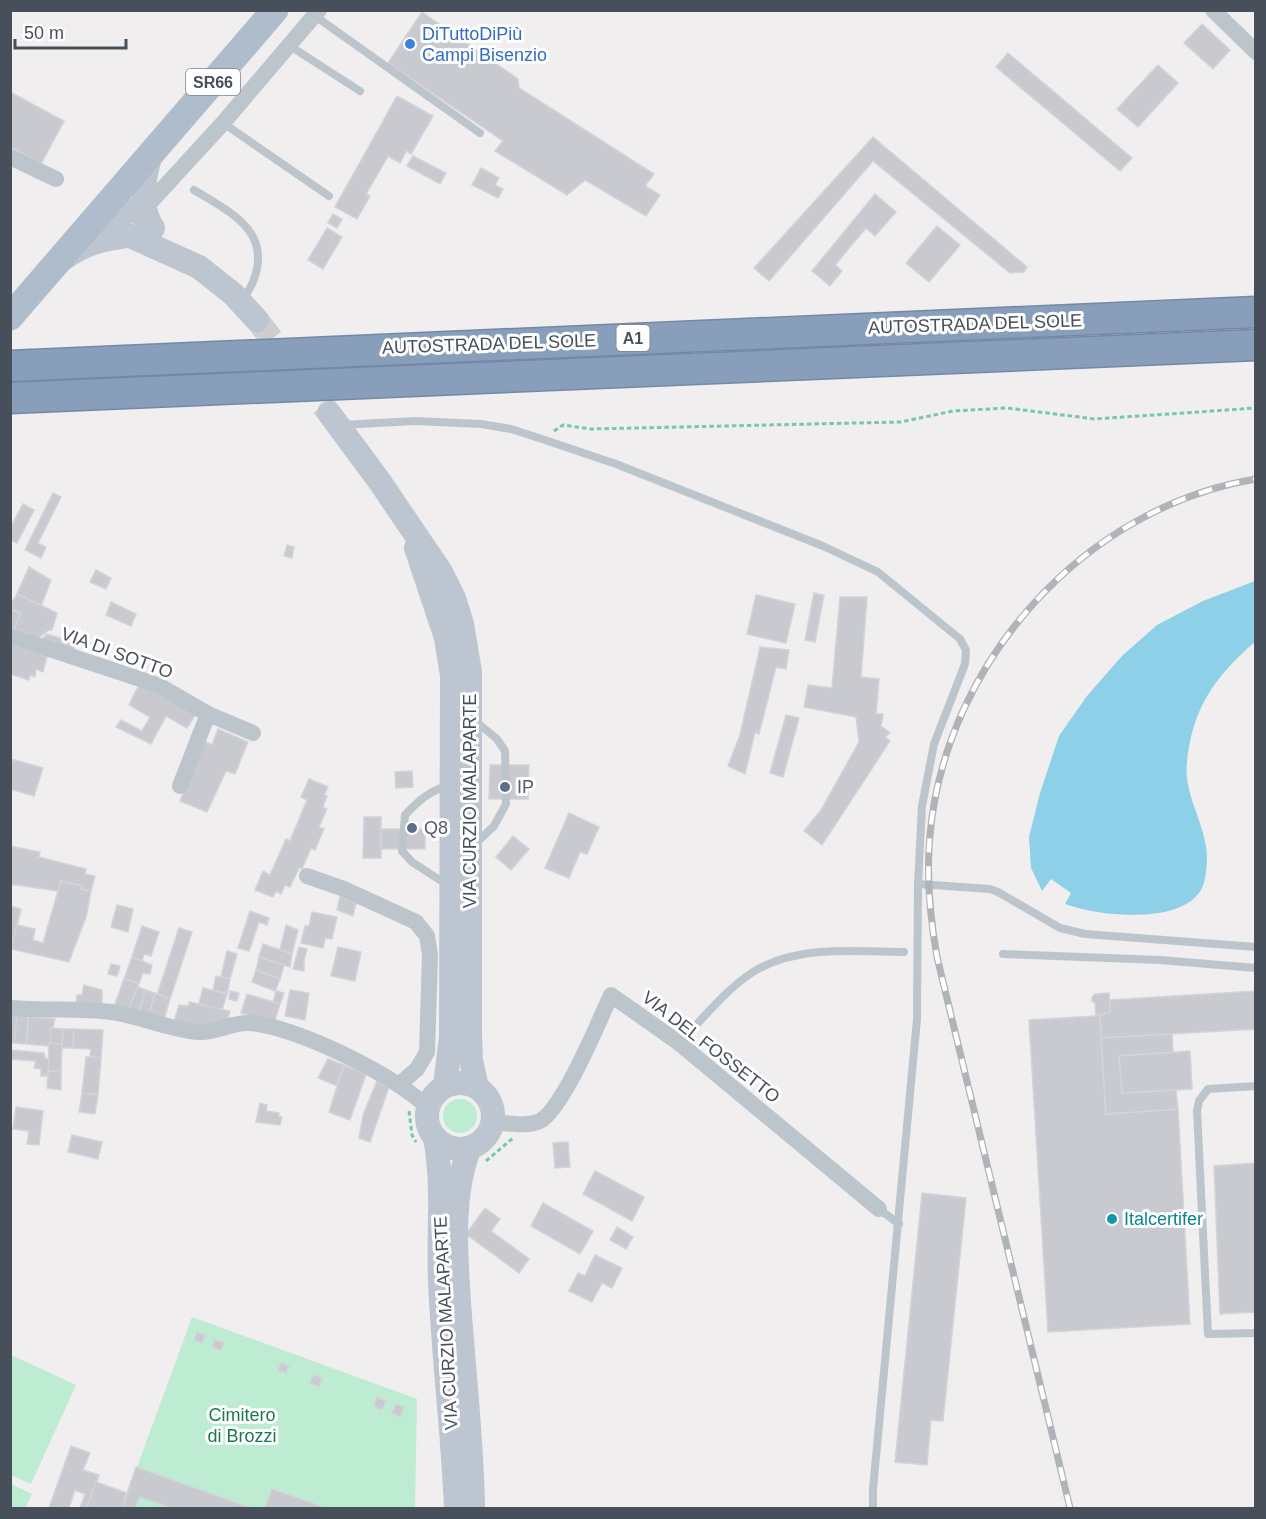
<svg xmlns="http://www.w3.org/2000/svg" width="1266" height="1519" font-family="Arial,sans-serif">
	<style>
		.green { fill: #beecd2 }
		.water { fill: #8ed0e7 }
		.building { fill: #c8cad0; stroke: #d2d4d9; stroke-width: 1.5 }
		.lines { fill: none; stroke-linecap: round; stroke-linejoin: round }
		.secondary-tunnel { stroke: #ceced0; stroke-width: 24; stroke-dasharray: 24 12; stroke-linecap: butt }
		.highway-casing { stroke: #7389a6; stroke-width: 33 }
		.path { stroke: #78c8a5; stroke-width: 3; stroke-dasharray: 4.5 3; stroke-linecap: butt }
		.lane { stroke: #bdc5cc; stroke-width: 8 }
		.street { stroke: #bdc5cc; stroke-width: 16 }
		.secondary { stroke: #bdc5d1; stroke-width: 24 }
		.primary { stroke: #afbccb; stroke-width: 27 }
		.highway { stroke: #889eba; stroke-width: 30 }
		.rail-casing { stroke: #b0b3b8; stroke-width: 7 }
		.rail { stroke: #fff; stroke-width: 4.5; stroke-dasharray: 14; stroke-linecap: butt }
		.shop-dot { fill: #3f7fe0; stroke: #fff; stroke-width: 2 }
		.service-dot { fill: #5c6f8a; stroke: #fff; stroke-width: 2 }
		.culture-dot { fill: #0f9aa8; stroke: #fff; stroke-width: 2 }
		.labels { text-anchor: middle; stroke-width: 6; stroke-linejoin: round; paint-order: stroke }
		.shield { fill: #fff; stroke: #7e848c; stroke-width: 1.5 }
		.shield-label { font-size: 16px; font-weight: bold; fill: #47505a }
		.shop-label { font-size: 18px; fill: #366cbe; stroke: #fff; text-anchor: start }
		.street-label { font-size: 18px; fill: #47505a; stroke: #fff }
		.service-label { font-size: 18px; fill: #4e5e75; stroke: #fff; text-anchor: start }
		.culture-label { font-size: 18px; fill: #0d838f; stroke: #fff; text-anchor: start }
		.park-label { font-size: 18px; fill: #1c784e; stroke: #fff }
	</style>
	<rect width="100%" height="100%" fill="#f0eeee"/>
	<g class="green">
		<circle cx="460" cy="1116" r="17"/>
		<path d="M192,1317L417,1399L415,1508H122Z"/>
		<path d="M11,1355L76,1385L31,1484L11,1475Z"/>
		<path d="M11,1484L32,1494L25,1508H11Z"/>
	</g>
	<path class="water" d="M1255,581V642C1215,676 1192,709 1187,762C1183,794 1206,824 1207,856C1207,865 1206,879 1202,888C1183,926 1097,916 1065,904L1071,893L1051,879L1042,891L1031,868L1029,837L1040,793L1059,736L1087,696L1122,656L1157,625L1203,601Z"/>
	<g class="building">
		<path d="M422,12L518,79L519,88L654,174L645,186L660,195L646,216L585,180L567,195L495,151L503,141L388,63Z"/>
		<path d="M1202,24L1230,50L1213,69L1184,43Z"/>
		<path d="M1008,53L1132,158L1120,171L996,67Z"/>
		<path d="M1158,65L1178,83L1138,127L1117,109Z"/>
		<path d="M10,92L64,121L41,164L10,147Z"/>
		<path d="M397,96L433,116L411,154L406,151L400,163L388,156L366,194L370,196L357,219L335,207Z"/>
		<path d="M873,137L1027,267L1024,272L1010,273L873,161L769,281L754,268Z"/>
		<path d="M413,156L446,173L440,184L407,166Z"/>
		<path d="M481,168L499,178L495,185L503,189L498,198L472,185Z"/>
		<path d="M875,194L896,212L875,236L866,228L835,265L842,271L830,286L812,271Z"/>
		<path d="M333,214L342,219L337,228L328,223Z"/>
		<path d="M937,226L960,245L929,282L906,263Z"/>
		<path d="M327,228L342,237L323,269L308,260Z"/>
		<path d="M53,493L61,497L38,543L46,547L41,558L25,550Z"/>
		<path d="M23,504L34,510L17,543L10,540V528Z"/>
		<path d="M287,545L294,547L292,558L284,556Z"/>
		<path d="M29,567L51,580L41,606L17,594Z"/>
		<path d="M96,570L111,578L106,589L90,582Z"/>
		<path d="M814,593L824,595L815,642L805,640Z"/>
		<path d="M17,594L57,613L52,630H49L38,638L14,629L20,613L10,609V605Z"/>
		<path d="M756,595L795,604L786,643L747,634Z"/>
		<path d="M840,597H867L861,677L879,679L876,714H883L881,726L890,733L885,737L890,741L822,845L804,831L821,810L859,742L856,717L804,707L808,685L832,688Z"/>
		<path d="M111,602L136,614L131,626L106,615Z"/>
		<path d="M10,609L20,613L14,629L10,628Z"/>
		<path d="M47,634L76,643L74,653L40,641Z"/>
		<path d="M10,644L47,656L43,672L36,669L35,677L30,675L29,680L10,674Z"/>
		<path d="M760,647L789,650L786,669L776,667L759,734L755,732L745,774L728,766L740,735Z"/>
		<path d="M140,683L196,714L187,728L166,716L151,744L116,727L121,720L142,731L150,717L129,705Z"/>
		<path d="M786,715L799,718L783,777L770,773Z"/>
		<path d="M218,729L248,742L235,774L226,771L207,812L180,801L204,741L212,745Z"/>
		<path d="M11,759L43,768L34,796L10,789Z"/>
		<path d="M490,765H529L528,799H489Z"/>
		<path d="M412,771L413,787L396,788L395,772Z"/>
		<path d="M309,779L328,787L324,795L327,796L323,807L327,809L319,827L324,829L315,850L311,848L302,869L299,868L290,887L285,885L281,894L276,891L273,897L255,890L263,871L270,875L286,839L290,841L307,800L301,797Z"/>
		<path d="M569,813L599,827L587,854L580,852L569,878L545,868Z"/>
		<path d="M364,817H381V858H363Z"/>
		<rect x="381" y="829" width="44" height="20"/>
		<path d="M513,836L529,849L511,870L496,857Z"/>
		<path d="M10,846L40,852L39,857L86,869L85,874L95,876L91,891L81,889L82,886L61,881L58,891L10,884Z"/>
		<path d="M61,881L82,886L81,889L91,891L86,917L69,962L11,949L17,925L35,929L33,940L43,943Z"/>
		<path d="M340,896L356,903L353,916L337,910Z"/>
		<path d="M117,905L133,909L128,932L111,927Z"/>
		<path d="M10,906L21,909L11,949H10Z"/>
		<path d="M250,911L269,918L267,925L259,922L249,951L238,948Z"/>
		<path d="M312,912L337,917L332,939L325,938L323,948L301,943L305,926H309Z"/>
		<path d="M286,925L298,930L292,954L280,950Z"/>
		<path d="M142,926L159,932L151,956L144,954L142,961L132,957Z"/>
		<path d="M179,928L192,932L170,999L157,995Z"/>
		<path d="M263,944L292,954L290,967L259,957Z"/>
		<path d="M299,947L307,949L304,960V971L293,969Z"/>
		<path d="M338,947L361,952L355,981L331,976Z"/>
		<path d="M227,951L237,954L230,979L221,977Z"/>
		<path d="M132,957L152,965L150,974L143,973L139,983L124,979Z"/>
		<path d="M259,957L284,965L280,979L256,970Z"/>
		<path d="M111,964L120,966L117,976L108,974Z"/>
		<path d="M256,970L280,979L275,991L252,982Z"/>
		<path d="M216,976L230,979L227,994L213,990Z"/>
		<path d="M124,979L139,983L128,1010L114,1007Z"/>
		<path d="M84,985L102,990V1005H76L77,995H82Z"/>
		<path d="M138,987L145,990L139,1012L128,1010Z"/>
		<path d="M203,988L227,994L222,1010L199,1004Z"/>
		<path d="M145,990L155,993L149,1015L139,1012Z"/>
		<path d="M290,990L309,993L305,1020L285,1016Z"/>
		<path d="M230,991L239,993L237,1001L229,999Z"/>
		<path d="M276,991L284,993L280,1004L273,1002Z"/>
		<path d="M1256,991V1029L1101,1038L1100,1016L1103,1015V1013L1110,1012L1109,1000Z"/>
		<path d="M155,993L170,999L164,1019L149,1015Z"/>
		<path d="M1109,993L1110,1012L1096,1016L1095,1003L1092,1001V997L1095,994Z"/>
		<path d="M247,994L280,1004L274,1023L241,1013Z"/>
		<path d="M189,1002L230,1011L227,1021L204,1029L174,1022L179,1005L189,1006Z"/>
		<path d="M10,1015L17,1016L14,1043L10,1042Z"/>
		<path d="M17,1016L28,1017L27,1044L14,1043Z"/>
		<path d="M1096,1016H1100L1106,1114L1178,1109L1190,1324L1048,1332L1029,1020Z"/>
		<path d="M28,1017L55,1019L49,1046L27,1044Z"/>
		<path d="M51,1028L63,1029L62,1044H50Z"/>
		<path d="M63,1029H74L73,1048H62Z"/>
		<path d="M74,1029L103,1030L101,1058L90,1057L91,1049L73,1048Z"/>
		<path d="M1172,1034L1173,1052L1119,1056L1122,1093L1176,1090L1178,1109L1106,1114L1101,1038Z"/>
		<path d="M49,1043L62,1044L61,1072L48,1071Z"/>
		<path d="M10,1050L44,1053L45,1058L49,1059L48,1076H41V1069L34,1068L36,1061L10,1059Z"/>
		<path d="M1190,1051L1192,1089L1122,1093L1119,1056Z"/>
		<path d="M86,1057L101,1058L98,1095L82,1093Z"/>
		<path d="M328,1059L344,1065L337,1086L318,1078Z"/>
		<path d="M344,1065L366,1074L350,1120L329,1112Z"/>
		<path d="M48,1071L61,1072V1090L47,1088Z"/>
		<path d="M377,1081L389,1087L370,1142L359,1138L363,1115Z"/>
		<path d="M82,1093L98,1095L95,1114L79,1112Z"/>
		<path d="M260,1103L267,1105L266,1111L279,1113L278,1116L282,1117L280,1125L256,1122Z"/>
		<path d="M16,1107L43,1111L39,1145L27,1144L29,1131L13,1129Z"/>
		<path d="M72,1135L102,1142L98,1159L68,1152Z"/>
		<path d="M568,1142L570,1167L555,1168L553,1143Z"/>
		<path d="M1256,1163V1312L1220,1314L1214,1166Z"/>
		<path d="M595,1171L644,1197L632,1221L583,1194Z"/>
		<path d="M922,1193L966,1198L943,1421L931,1420L927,1465L895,1462Z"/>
		<path d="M543,1203L593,1231L580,1254L531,1226Z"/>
		<path d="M485,1208L500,1219L491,1231L529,1259L519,1273L466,1234Z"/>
		<path d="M617,1227L633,1237L626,1249L610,1240Z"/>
		<path d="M595,1255L622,1268L612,1288L602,1283L592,1302L569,1291L578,1273L585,1276Z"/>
		<path d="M197,1332L205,1335L202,1343L194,1340Z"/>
		<path d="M215,1340L224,1343L221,1350L212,1347Z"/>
		<path d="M281,1363L289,1366L286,1373L278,1370Z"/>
		<path d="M313,1375L322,1378L319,1386L310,1383Z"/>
		<path d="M377,1397L386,1401L382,1410L374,1406Z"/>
		<path d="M396,1404L404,1407L400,1417L392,1413Z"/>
		<path d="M71,1446L90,1453L83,1470L99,1475L87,1508H80L85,1494L75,1490L69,1508H49Z"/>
		<path d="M136,1467L251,1508H172L140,1497L135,1508H122Z"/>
		<path d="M96,1482L127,1493L122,1508H87Z"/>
		<path d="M272,1489L326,1508H265Z"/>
	</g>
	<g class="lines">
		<path class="secondary-tunnel" d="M257,320L329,413"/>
		<g class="highway-casing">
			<g id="highway">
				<path d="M10,366L1256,312"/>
				<path d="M10,398L1256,345"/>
			</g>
		</g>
		<g class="path">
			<path d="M554,431L563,425L591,429L901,422L953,411L1007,408L1095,419L1256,408"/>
			<path d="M409,1111L412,1135L416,1142"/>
			<path d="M486,1161L513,1138"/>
		</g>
		<g class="lane">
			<path d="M315,16L480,133"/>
			<path d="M290,46L360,91"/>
			<path d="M223,123L329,196"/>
			<path d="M194,190C228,211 272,230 254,279C252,286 247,293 243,300"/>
			<path d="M341,425L415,421L481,424L511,429L542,439L616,464L823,546L878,572L960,639L966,650L965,664L934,744L922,806L918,884"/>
			<path d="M474,720L497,739L505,751L506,804L494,826L475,844"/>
			<path d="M449,886L412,862L402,851L405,815C417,802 431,789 449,786"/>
			<path d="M1003,954L1160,960L1256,968"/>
			<path d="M679,1043C703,1019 725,990 753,972C796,945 855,951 904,952"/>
			<path d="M1256,1086L1208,1089L1199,1101L1197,1111L1208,1334L1256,1333"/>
			<path d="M879,1209L899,1224"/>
			<path d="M873,1508V1489L917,1019L918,884L990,889L998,892L1060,928L1085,934L1256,947"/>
		</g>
		<g class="street">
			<path d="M1213,10L1256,52"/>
			<path d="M10,157L56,179"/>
			<path d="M145,208L223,123L319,10"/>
			<path d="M10,636L158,685L208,714L253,733"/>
			<path d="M180,786L208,714"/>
			<path d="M307,876L344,889L416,922L427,936L430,955L427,1052L417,1069L400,1084"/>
			<path d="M10,1008C44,1011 78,1008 111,1012C141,1016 169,1030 200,1032C216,1033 232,1022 249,1023C293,1025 397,1076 428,1108"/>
			<path d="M493,1122C508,1123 527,1127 540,1121C563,1109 599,1021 611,995L679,1043L879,1209"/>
		</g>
		<g class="secondary">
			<path d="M151,154C144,178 138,206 153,228"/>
			<path d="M148,219L136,211L106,207L112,223L119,231L199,267L233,294L257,320"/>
			<path d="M63,259C85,243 101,240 127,236"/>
			<path d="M329,413L380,482L441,572L454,598L462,624L470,672V1034L471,1060L477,1087"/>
			<path d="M416,548L446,638L452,676L451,1037L445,1086"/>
			<circle cx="460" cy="1116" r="33"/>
			<path d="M435,1138C444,1185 438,1233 440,1280C443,1356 453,1432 456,1508"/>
			<path d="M469,1149C451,1197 456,1252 459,1303C464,1371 472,1440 473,1508"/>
		</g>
		<path class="primary" d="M10,317L275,10"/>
		<use href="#highway" class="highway"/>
		<g class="rail-casing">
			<path id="rail" d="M1070,1508L937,957C930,917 926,876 930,835C945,663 1084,507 1256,479"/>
		</g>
		<use href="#rail" class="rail"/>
	</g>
	<circle class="shop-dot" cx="410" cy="44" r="6"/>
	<g class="service-dot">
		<circle cx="505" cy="787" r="6"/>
		<circle cx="412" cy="828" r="6"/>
	</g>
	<circle class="culture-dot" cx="1112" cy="1219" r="6"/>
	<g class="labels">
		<g class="shield">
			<rect x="186" y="69" width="54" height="26" rx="4.5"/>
			<rect x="616.5" y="325" width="33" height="26" rx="4.5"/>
		</g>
		<g class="shield-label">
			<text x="213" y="88">SR66</text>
			<text x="633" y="344">A1</text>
		</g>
		<g class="shop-label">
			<text x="422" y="40">DiTuttoDiPiù<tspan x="422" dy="21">Campi Bisenzio</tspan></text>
		</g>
		<g class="street-label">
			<text transform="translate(975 324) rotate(-2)" y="6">AUTOSTRADA DEL SOLE</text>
			<text transform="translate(489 344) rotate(-2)" y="6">AUTOSTRADA DEL SOLE</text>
			<text transform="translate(117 653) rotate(20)" y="6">VIA DI SOTTO</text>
			<text transform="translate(470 801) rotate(-90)" y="6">VIA CURZIO MALAPARTE</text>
			<text transform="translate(711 1047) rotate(38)" y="6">VIA DEL FOSSETTO</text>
			<text transform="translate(446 1323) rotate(-93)" y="6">VIA CURZIO MALAPARTE</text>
		</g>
		<g class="service-label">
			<text x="517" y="793">IP</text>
			<text x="424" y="834">Q8</text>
		</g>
		<g class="culture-label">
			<text x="1124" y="1225">Italcertifer</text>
		</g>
		<g class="park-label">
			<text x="242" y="1421">Cimitero<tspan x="242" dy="21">di Brozzi</tspan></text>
		</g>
	</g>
	<rect width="1266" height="1519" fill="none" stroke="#47505a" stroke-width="24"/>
	<path d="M15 39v9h111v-9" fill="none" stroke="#47505a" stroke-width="3"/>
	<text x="24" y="39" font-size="18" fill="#47505a" stroke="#ffffff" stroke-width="4.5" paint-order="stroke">50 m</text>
</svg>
